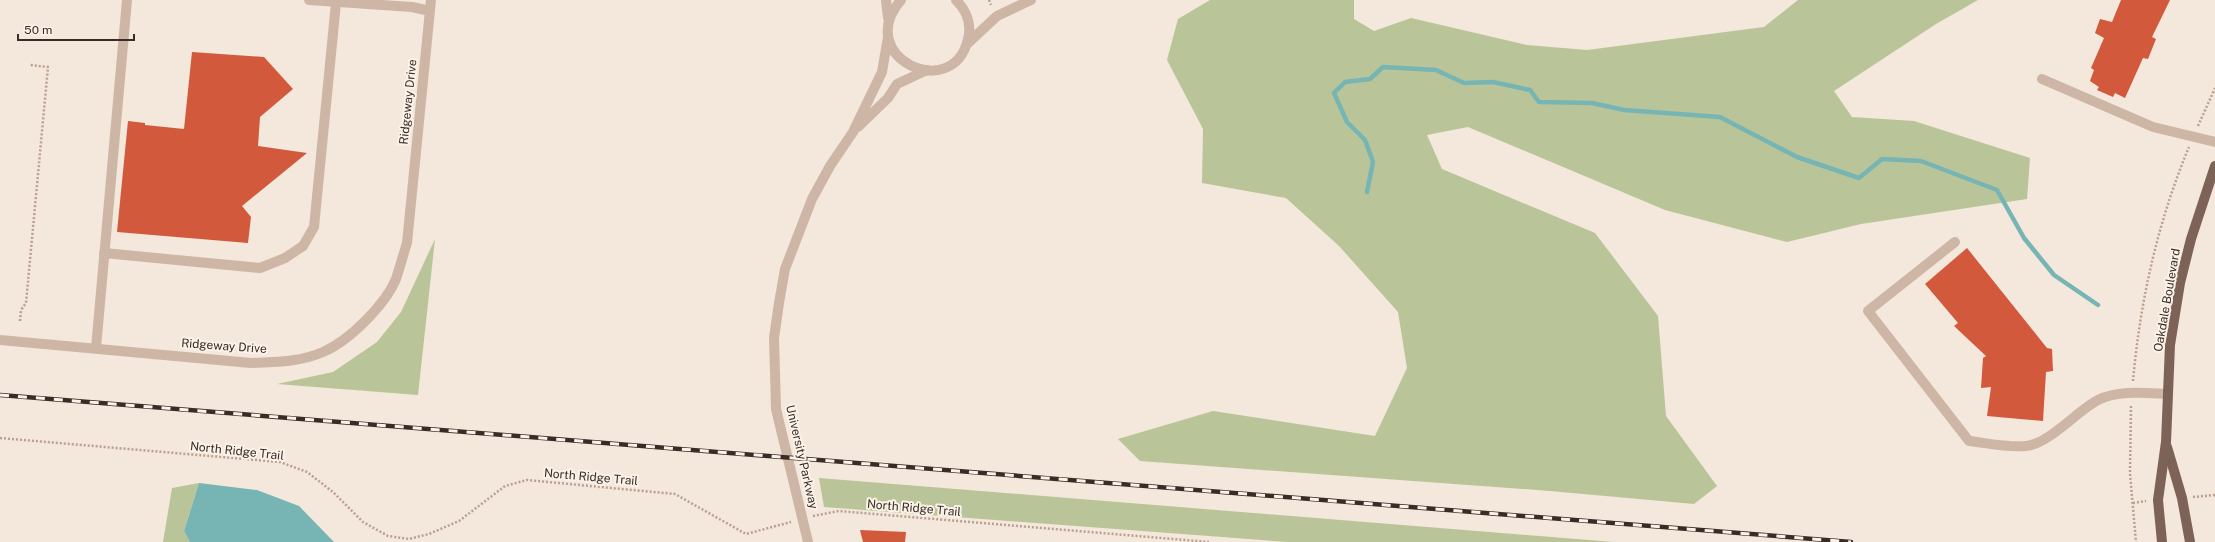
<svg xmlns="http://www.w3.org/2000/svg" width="2215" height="542" font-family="'Public Sans',sans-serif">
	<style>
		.green { fill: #b9c599 }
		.water { fill: #77b5b4 }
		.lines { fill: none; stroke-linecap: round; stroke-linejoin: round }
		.stream { stroke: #77b5b4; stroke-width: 4.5 }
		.building { fill: #d2593b }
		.path { stroke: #baa090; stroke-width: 2.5; stroke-dasharray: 2 2; stroke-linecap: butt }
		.minor { stroke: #ceb6a6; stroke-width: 10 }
		.major { stroke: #7d6257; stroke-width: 10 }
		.rail-casing { stroke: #392c27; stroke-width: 4.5 }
		.rail { stroke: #fbf2e8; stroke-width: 3; stroke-dasharray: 9; stroke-linecap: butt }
		.labels { text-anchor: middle; stroke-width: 4; stroke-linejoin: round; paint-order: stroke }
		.street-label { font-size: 12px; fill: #392c27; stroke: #fbf2e8 }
	</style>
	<rect width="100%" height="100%" fill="#f4e7db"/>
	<g class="green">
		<path d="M1210,0H1354V19L1374,31L1411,18L1527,45L1587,50L1764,27L1798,0H1978L1936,24L1834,91L1852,117L1914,121L2030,158L2027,199L1861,224L1787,242L1665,210L1468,127L1427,135L1442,169L1595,233L1658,316L1666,416L1717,486L1694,504L1550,491L1140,461L1118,439L1213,411L1375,436L1407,368L1398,312L1339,246L1286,198L1202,183L1203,129L1167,60L1178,19Z"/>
		<path d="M435,239L418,395L277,384L333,372L377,342L401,312Z"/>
		<path d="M819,478L1614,542H1288L824,507Z"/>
		<path d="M199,483L184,531L190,542H163L172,488Z"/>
	</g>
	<path class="water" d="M199,483L257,490L299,506L334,542H190L184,531Z"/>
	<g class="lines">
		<path class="stream" d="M1367,192L1373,162L1365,140L1347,122L1334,93L1345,82L1370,79L1383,67L1436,70L1464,83L1493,82L1530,90L1539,102L1592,103L1624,110L1720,117L1797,157L1859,178L1882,159L1921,161L1997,190L2024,238L2054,275L2098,305"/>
	</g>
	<g class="building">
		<path d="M2121,0H2170L2152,37L2156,39L2148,59L2143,58L2125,98L2115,93L2113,97L2097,90L2099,87L2090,81L2094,70L2091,68L2104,38L2095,33L2100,19L2112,22Z"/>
		<path d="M192,52L264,57L293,89L260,117L258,146L307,153L242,206L251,217L248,243L117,232L128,121L145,123V125L184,129Z"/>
		<path d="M1967,248L2047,348L2052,349L2053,371L2046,372L2043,421L1987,416L1991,387L1981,388L1983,358L1986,356L1954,326L1958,323L1925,284Z"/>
		<path d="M860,530L906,532L905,542H863Z"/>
	</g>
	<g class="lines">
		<g class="path">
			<path d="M989,0L991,5"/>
			<path d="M2198,126L2215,88"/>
			<path d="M20,321L21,310L26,303L48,67L30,65"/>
			<path d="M2133,381C2140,301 2158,221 2189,147"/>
			<path d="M2131,406L2130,474L2136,542"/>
			<path d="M0,438L280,462L307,472L333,492L363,522L388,536L409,539L429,534L459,521L505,486L527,480L675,494L746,534L791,522"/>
			<path d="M2193,497L2215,495"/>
			<path d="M2133,503L2146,501"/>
			<path d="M813,516L839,511L1209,542"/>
		</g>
		<g class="minor">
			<path d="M309,0L412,7L430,11"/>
			<path d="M886,0L888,18"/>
			<path d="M901,0C852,57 953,104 968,39C972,24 966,10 956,0"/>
			<path d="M967,44L997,16L1031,0"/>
			<path d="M2042,79L2153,127L2215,142"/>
			<path d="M858,127L888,98L897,84L927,70"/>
			<path d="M1955,242L1868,311L1969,441C1987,443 2008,448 2026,446C2049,444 2078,410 2098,400C2119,390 2144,393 2167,394"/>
			<path d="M104,253L260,268L285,258L303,246L314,227L336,3"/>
			<path d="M0,340L251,363C274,362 301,362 323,352C349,341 385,305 396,279C400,267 403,255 407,243L431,0"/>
			<path d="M96,348L127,0"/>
			<path d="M808,542L776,409L774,338L779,303L785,269L812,199L830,166L853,132L882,72L888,37"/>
		</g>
		<g class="major">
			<path d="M2167,447L2182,498L2190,542"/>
			<path d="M2162,542L2158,500L2166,442L2170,345L2180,283L2191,239L2215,166"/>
		</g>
		<g class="rail-casing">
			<path id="rail" d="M0,395L1851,542"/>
		</g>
		<use href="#rail" class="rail"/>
	</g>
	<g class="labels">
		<g class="street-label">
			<text transform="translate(408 102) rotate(-84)" y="4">Ridgeway Drive</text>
			<text transform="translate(2167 300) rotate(-80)" y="4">Oakdale Boulevard</text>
			<text transform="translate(224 346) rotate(4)" y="4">Ridgeway Drive</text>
			<text transform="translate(237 451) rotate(6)" y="4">North Ridge Trail</text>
			<text transform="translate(802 457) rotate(77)" y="4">University Parkway</text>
			<text transform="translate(591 477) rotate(5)" y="4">North Ridge Trail</text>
			<text transform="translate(914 508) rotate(5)" y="4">North Ridge Trail</text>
		</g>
	</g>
	<path d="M18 34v6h116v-6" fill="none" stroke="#392c27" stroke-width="2"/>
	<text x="24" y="34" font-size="12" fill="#392c27" stroke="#fbf2e8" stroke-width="3" paint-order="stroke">50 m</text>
</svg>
